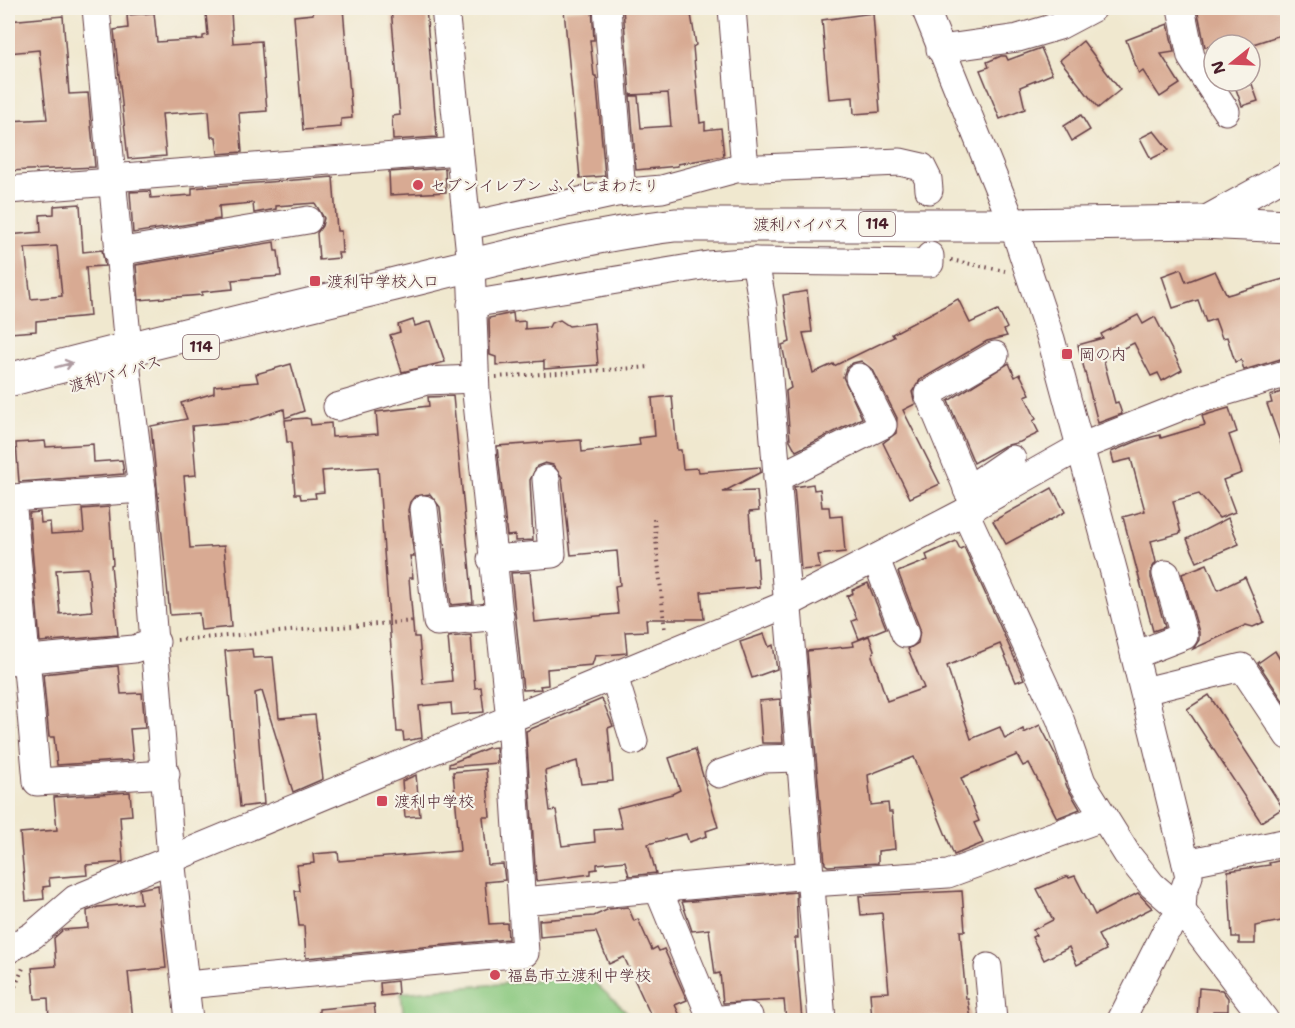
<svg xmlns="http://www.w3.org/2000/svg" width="1295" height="1028" font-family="'Shantell Sans','Klee One',sans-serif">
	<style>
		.green { fill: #89c87e; stroke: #6a7454; stroke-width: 1.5 }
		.building { fill: #d8aa93; fill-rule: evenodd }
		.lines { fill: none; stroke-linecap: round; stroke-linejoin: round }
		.minor-casing { stroke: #633d44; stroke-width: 29 }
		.highway-casing { stroke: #633d44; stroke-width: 35 }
		.path { stroke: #633d44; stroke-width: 4; stroke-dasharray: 1.5 4.5; stroke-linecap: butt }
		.minor { stroke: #fff; stroke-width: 27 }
		.highway { stroke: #fff; stroke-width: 33 }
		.oneway { stroke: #ae9aa0 }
		.poi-dot { fill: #d1495b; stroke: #f7f3e8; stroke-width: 2 }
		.labels { text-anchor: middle; stroke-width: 4.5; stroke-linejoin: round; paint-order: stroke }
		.shield { fill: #f7f3e8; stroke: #7e5f64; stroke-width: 1.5 }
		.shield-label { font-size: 15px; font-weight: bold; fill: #4a1f2b }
		.poi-label { font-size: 16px; fill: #4a1f2b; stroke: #f7f3e8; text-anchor: start }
		.street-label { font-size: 16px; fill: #4a1f2b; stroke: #f7f3e8 }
	</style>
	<rect width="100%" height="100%" fill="#f7f3e8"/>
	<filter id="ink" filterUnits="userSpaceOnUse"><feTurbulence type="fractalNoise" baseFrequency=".0167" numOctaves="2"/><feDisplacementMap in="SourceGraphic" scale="12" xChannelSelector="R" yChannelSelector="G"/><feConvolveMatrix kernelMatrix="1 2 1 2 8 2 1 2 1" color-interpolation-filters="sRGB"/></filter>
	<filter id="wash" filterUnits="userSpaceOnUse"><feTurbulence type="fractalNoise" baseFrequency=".008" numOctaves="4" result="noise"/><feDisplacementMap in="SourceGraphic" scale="24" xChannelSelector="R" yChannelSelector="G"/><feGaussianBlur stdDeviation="1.35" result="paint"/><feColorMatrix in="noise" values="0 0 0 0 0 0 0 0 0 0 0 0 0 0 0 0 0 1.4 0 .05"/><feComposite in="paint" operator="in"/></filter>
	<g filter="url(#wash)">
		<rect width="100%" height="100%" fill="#f0e8cf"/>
		<path class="green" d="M587,976L626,1011L630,1020H404L401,993Z"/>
		<g id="blocks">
			<g class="building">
				<path d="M317,8H343L352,118L341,119V127L303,130L294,16L313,14V9Z"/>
				<path d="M391,8H426L437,137L393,140L392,116L400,115Z"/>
				<path d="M592,8L594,40H590L594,76H596L605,176L580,178L564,10Z"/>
				<path d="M623,8H690L696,45L693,47L700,123L705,122V130L721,128L724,156L678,164V166L636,170L630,96H638L641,128L671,126L668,93L630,95Z"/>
				<path d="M1197,8H1287V33L1250,45L1205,47Z"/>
				<path d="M231,12L233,43L261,41L267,111L239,113L242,152L218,154L216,137H211L209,111L162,114L166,156L128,159L114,30L128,28L127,15L154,13L157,42L203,39V36L208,35L206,14Z"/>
				<path d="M873,13L880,112L854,114L853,97L829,99L822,20Z"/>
				<path d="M63,16L69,94L88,93L95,167L8,171V121L47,119L39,50L8,53V21Z"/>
				<path d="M1168,24L1174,52L1161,54L1180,84L1160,97L1143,71L1139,74L1126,40Z"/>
				<path d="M1083,41L1120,90L1098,108L1060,60Z"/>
				<path d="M1041,48L1052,74L1020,87L1025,109L1000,119L980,70L989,67L987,62L1001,56H1006L1008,60Z"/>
				<path d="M1252,84L1258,101L1242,106L1236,89Z"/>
				<path d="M1081,115L1090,130L1072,141L1064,126Z"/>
				<path d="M1154,131L1169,150L1151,159L1140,138Z"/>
				<path d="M445,168L446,192L390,195L389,172Z"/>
				<path d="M333,177L337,231H341L342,253H338L339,258L319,260L317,233L322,226L324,218L315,203L276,206V209L254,213L253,203L219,206L220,219L133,233L130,192L150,191L151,198L192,195V188Z"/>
				<path d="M80,204L83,252L102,250L105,266L86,267L90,316L36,321V331L9,333L8,235L41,232L40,215L54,214V206ZM57,246L62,296L31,299L25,248Z"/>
				<path d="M274,242L275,251H278L281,276L232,280L233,289L202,292V295L139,300L136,265Z"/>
				<path d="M1181,269L1186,282L1215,271L1227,295L1287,278V357L1244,370L1241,360L1235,362L1227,337L1222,338L1215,319L1206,322L1198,300L1173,308L1162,276Z"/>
				<path d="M807,291L812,332L803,333L813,373L833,364L834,366L894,337L892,334L958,299L970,323L998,310L1007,328L1004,330L1007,336L987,341L920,380L912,392L915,404L903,410L940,484L910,498L883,443L896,433L897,418L873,370L861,361L853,363L846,368L843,377L862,418L796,451L790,440L786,391L791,388L782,345L790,342L783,295Z"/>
				<path d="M513,313L514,322L525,321V329L549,327L551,323L560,320L569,326L594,323L598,365L544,369V361L496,365V357L490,355L489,318Z"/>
				<path d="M1138,315L1143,324L1155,317L1182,370L1162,381L1158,373L1151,376L1134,343L1103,358L1115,403L1118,402L1122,414L1098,423L1078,345L1103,338L1101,334Z"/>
				<path d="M413,320L415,326L431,321L445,362L402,372L390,335L400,332L398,325Z"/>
				<path d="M1009,363L1015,377L1020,374L1030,394L1025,396L1036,419L1033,421L1039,433L1020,442L1004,446L974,463L948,401Z"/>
				<path d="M291,364L304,411L285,418L284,409L247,421L192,426L196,475L184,476L190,548L224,546L231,627L201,630L199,613L170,615L151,426L187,419L181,403L214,393V386L258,382L256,374Z"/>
				<path d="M1287,390V455H1285L1267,404L1272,403L1270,396Z"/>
				<path d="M453,396L473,603L451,605L440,507L430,494L415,496L410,502L408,510L414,556H410L413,578H409L414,637H419L423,684L452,681L448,637L471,635L475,688L481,687L484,712L452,715L451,703L419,706L422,738L404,741L403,732H397L378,467L322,471L324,492L315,493L316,498L301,499L300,494H295L291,442H287L285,420L306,418L310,419L311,425L331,423L332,437L378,434L376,412L429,406L428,397Z"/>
				<path d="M672,396L677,450H681L683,469L698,468L699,472L760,467L761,472L723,492L757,491L759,511L749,512L753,559L757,558L759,587L701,592L704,619H646L647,631L625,632L627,653L595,656L592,665L547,669L548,685L540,686L541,689L523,690L511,573L530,572L535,622L618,614L615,586L620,585L617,551L571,555L562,477L553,465L545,463L537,466L530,480L533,540L515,541V535L507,536L497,446L581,440L582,452L640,445L639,438L655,436L652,398Z"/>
				<path d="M1229,408L1237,432L1229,435L1242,473L1223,480L1235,512L1219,518L1199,494L1173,501L1181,533L1151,541L1156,562L1151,570V578L1165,627L1153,631L1123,517L1145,511L1131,459L1114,463L1111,452L1140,440L1160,435L1161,438L1205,425L1202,416Z"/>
				<path d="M45,441L46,447L93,444L94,462L122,460L124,474L19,482L16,443Z"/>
				<path d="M813,484L814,490L820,489L822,507H829L830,517L842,516L845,552L818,555L820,568L801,570L794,487Z"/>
				<path d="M1052,488L1065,512L1006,544L993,521Z"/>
				<path d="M109,507L113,564L111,565L118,635L40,642L29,513L40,512L41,523L50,522L51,534L84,532L82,509ZM88,568L92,611L60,614L56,570Z"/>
				<path d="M1228,518L1239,544L1197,562L1187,539Z"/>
				<path d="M956,541L960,549L964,547L1024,679L1016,682L1000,644L947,666L971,739L1000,727L1005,739L1023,729L1024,733L1040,725L1056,756L1067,787L1080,809L1057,818L1029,763L1023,766L1017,755L961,778L979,821L974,823L983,843L954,855L914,757L868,775L871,805L888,803L889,812H892L895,849L878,851V863L828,866L825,864L807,651L854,646L853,642L869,636L874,650L872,656L887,701L924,688L908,649L918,643L920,629L898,572L928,560L926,555Z"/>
				<path d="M1207,564L1218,590L1245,577L1264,622L1253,627L1246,625L1193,649L1199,640V632L1182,574Z"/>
				<path d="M868,583L886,628L859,639L852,621L857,619L847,596L853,593L852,590Z"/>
				<path d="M764,634L769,647L773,645L777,669L752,678L740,642Z"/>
				<path d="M252,649L253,658L273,657L279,718L315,715L323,779L293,792L262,691L255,693L264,804L240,807L225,651Z"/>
				<path d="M1275,651L1287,671V707L1258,663Z"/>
				<path d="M118,666L121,694L142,693L145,728L130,729L133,760L57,765L54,737H49L43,674Z"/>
				<path d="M1209,695L1283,808L1261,822L1187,709Z"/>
				<path d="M602,699L613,726L608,728L613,781L581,784L577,761L545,771L550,811L556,810L562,846L595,842L594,830L622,828L617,808L672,794L680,790L669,758L695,749L718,827L706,831L707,836L689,842L686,834L648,844L656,873L629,876L625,861L597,864V869L591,870V874L536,881L526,731Z"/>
				<path d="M780,699L783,743H762L759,701Z"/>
				<path d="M496,747L497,763L449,767V764L488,748Z"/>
				<path d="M486,769L490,817H483L488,865L503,864L505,880L485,882L489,924L507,923L508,939L306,958L304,926H299L295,891H300L297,865L314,863L313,854L338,852L339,861L460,851L453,772Z"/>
				<path d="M416,775L420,816L405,817L402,781Z"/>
				<path d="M130,792L132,815L120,816L123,862L86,865L87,875L49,878L50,886L43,887L44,899L26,901L20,833L57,830L54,797Z"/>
				<path d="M1287,859V920L1255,926V944H1239V937H1232L1228,871L1270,865L1269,863Z"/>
				<path d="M1068,876L1069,878L1075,876L1095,915L1138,893L1152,908L1098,935L1106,950L1077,965L1069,947L1044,960L1032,937L1036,935L1033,930L1053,920L1037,889Z"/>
				<path d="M158,885L166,968L128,972L133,1020H49L48,998L35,999L32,968L56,966L54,938L63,930L88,928L87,911L98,907L141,903L139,889Z"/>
				<path d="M962,891L965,931H960L966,999H968L971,1020H946V1017L872,1020L870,993L889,992L882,913L861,915L859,896Z"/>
				<path d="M796,892L798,938H795L802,1020H786L784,1000L723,1003L720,973L715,974L709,929L692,931L682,902Z"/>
				<path d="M628,907L634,921L638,919L652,950L657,947L659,951L664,949L687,1000L675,1005L682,1020H653L624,957L609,964L596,932L540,937L539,920L594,916L609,909Z"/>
				<path d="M397,981L398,994L381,996L380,983Z"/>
				<path d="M1199,988L1222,990L1228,998V1011H1213L1212,1020H1197Z"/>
				<path d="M374,1004L376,1020H319V1009Z"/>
			</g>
		</g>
	</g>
	<g filter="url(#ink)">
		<use href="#blocks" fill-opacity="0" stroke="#633d44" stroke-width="1.5"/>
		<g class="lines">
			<g class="minor-casing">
				<g id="minor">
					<path d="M96,8L128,347L127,371L142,489L171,858L189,1020"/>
					<path d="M607,8L622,192"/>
					<path d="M732,8L745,169"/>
					<path d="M925,8L1013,225L1051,339L1115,576L1189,876L1183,893L1182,911L1166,931L1121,1020"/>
					<path d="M1181,8L1191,57L1226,111"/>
					<path d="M940,49L1018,38L1059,26L1093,8"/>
					<path d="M111,178L459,151"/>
					<path d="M8,190L111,182"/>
					<path d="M1201,222L1288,174"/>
					<path d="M467,226L616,193L662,189L736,169L900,162L922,167L928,179L929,190"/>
					<path d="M117,252L308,220"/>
					<path d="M755,261L763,306L822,1020"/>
					<path d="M471,304L708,265L755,261L930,263V256"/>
					<path d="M337,407L426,381L475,379"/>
					<path d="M777,478L883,425L859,377"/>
					<path d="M142,489L12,498L37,782L166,774"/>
					<path d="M967,490L1012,459"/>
					<path d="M975,507L928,394L995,355"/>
					<path d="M424,509L437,622L500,616"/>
					<path d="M965,512L1060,719L1082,782L1127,854L1152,885L1182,911L1265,1020"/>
					<path d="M491,559L552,554L546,479"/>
					<path d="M876,559L905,634"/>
					<path d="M1135,655L1184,636L1166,574"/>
					<path d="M9,661L134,649L156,642"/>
					<path d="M614,676L634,741"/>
					<path d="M1144,691L1242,667L1288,736"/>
					<path d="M719,774L763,759L800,758"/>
					<path d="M1186,863L1288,842"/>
					<path d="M811,883L948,874L1104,817"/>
					<path d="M658,889L712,1020"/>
					<path d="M522,901L810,875"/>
					<path d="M8,950L33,935L75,899L787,604L965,512L1080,447L1201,399L1288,373"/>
					<path d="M988,967L993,1020"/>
					<path d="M186,985L525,953L510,720L476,393L471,265L445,8"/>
					<path d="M713,1020L749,1016"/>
				</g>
			</g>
			<g class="highway-casing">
				<path id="highway" d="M8,380C135,346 263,316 391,285C485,262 579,237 675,225H1013L1201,222L1288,226"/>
			</g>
			<g class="path">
				<path d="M951,260L1005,271"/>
				<path d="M496,377L651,367"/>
				<path d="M654,519L665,632"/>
				<path d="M177,640L415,621"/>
				<path d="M8,1003L23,968"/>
			</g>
			<use href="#minor" class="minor"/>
			<use href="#highway" class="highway"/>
		</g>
		<defs><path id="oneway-shaft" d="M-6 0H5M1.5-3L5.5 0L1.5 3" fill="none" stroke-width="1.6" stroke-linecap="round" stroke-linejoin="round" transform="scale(1.5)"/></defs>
		<use class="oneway" href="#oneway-shaft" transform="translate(64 365) rotate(-15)"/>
	</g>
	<g class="poi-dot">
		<circle cx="418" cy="185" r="6"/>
		<rect x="309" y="275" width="12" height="12" rx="3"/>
		<rect x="1061" y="348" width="12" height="12" rx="3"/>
		<rect x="376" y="795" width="12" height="12" rx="3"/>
		<circle cx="495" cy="975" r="6"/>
	</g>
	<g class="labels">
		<g class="shield">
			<rect x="859" y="212" width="36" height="24" rx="4.5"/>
			<rect x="183" y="335" width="36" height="24" rx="4.5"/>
		</g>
		<g class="shield-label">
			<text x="877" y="229">114</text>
			<text x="201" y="352">114</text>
		</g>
		<g class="poi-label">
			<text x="430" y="191">セブンイレブン ふくしまわたり</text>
			<text x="327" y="287">渡利中学校入口</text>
			<text x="1079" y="360">岡の内</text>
			<text x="394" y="807">渡利中学校</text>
			<text x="507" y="981">福島市立渡利中学校</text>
		</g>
		<g class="street-label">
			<text x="801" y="230">渡利バイパス</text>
			<text transform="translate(115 373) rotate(-16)" y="6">渡利バイパス</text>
		</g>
	</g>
	<rect width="1295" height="1028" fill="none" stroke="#f7f3e8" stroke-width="30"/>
	<g transform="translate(1232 63) rotate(252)"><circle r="28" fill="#f7f3e8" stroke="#b29e9c" stroke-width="1.5"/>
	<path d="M0-4.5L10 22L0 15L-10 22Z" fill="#d1495b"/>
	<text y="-9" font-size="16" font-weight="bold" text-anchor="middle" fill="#4a1f2b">N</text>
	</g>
</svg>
